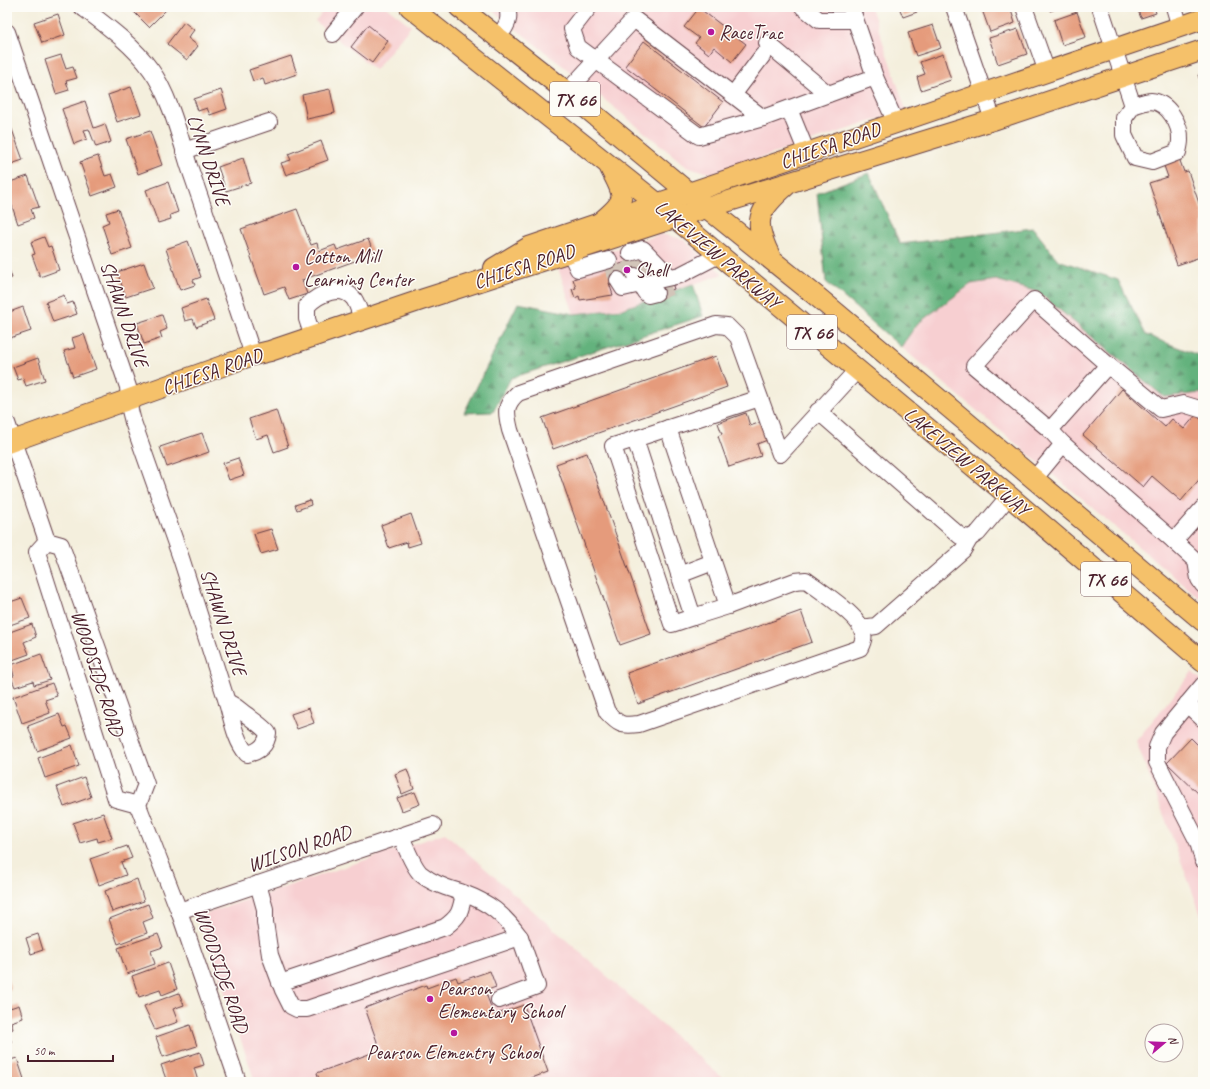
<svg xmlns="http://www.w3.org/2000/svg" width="1210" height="1089" font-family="Caveat,sans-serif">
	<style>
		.built { fill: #f7cfd1 }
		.forest { fill: url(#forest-firs); stroke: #576854 }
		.building { fill: #e59b7c }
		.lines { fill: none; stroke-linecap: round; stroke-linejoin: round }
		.minor-tunnel { stroke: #d2c5b9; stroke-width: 16; stroke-dasharray: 16 8; stroke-linecap: butt }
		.minor-casing { stroke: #643e46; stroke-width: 18 }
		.major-casing { stroke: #643e46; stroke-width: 22 }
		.minor { stroke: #fff; stroke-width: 16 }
		.major { stroke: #f5c16b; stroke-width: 20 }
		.poi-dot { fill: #b5179e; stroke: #fdfcf7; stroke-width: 1.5 }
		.labels { text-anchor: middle; stroke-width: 3; stroke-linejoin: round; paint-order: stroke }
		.shield { fill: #fdfcf7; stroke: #806168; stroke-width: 1 }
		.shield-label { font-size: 19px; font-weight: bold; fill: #4a1f2b }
		.poi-label { font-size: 20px; fill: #4a1f2b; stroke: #fdfcf7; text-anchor: start }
		.street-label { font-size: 20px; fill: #4a1f2b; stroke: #fdfcf7 }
	</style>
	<defs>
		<pattern id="forest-firs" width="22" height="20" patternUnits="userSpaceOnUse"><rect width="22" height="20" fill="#64b27d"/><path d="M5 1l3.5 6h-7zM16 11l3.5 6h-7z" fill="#549067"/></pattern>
	</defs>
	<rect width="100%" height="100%" fill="#fdfcf7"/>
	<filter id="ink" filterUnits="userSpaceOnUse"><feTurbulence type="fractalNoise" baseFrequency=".025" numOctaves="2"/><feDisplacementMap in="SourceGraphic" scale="8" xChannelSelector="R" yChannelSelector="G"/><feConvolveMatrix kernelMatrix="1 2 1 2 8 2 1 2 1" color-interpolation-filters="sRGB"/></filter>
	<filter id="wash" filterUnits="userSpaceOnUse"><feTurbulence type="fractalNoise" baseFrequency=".012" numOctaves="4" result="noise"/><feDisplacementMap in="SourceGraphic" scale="16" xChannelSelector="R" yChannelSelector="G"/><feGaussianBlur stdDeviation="0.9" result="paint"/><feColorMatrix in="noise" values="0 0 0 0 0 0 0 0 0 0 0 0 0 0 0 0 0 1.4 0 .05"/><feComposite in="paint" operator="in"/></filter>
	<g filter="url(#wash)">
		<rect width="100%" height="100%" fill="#f4efdd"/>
		<g class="built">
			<path d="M327,7H387L411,26L375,70L315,21Z"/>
			<path d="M488,7H871L906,110L712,174L686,166L573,74Z"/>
			<path d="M661,234L683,239L723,274L622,309L574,314L558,268Z"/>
			<path d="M996,280L1038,292L1164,397L1200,393L1203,396V601L901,347L917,324L971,284Z"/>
			<path d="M1192,672L1203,681V920L1136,741Z"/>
			<path d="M445,833L727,1082H255L199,916Z"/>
		</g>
		<g class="forest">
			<path d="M869,173L900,244L1033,228L1058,260L1118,280L1146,335L1203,357V396L1200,393L1164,397L1038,292L996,280L971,284L917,324L901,347L826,282L817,193Z"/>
			<path d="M693,284L703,316L511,378L493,412L464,413L518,303L574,314L622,309Z"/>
		</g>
		<g id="blocks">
			<g class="building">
				<path d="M131,7H169L149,27L130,8Z"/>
				<path d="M899,7H915L917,12L903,17Z"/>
				<path d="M981,7H1010L1015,23L990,32Z"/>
				<path d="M1049,7H1062L1050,11Z"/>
				<path d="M1130,7H1154L1156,13L1141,18L1137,8L1131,10Z"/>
				<path d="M699,8L746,44L732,62L714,47L709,54L695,43L699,38L684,27Z"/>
				<path d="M1077,12L1086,37L1062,45L1054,20Z"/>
				<path d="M58,14L65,35L42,43L34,22Z"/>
				<path d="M184,22L194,30L188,38L198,46L187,60L167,44Z"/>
				<path d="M368,25L388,41L372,63L351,47Z"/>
				<path d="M933,25L941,48L916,56L908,33Z"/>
				<path d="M1018,29L1027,54L998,64L989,38Z"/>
				<path d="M644,41L723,102L704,127L625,66Z"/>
				<path d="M943,54L951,80L921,90L917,77L925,74L920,62Z"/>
				<path d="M61,55L66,69L73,67L77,78L66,81L69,90L56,94L45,60Z"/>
				<path d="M291,56L297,74L265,85L263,78L253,81L249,70Z"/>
				<path d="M1203,73V89L1198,75Z"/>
				<path d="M131,87L141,114L117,122L108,95Z"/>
				<path d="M330,89L335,113L307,119L302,95Z"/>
				<path d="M221,90L227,109L210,115L207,108L198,111L194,99Z"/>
				<path d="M85,101L94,128L105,124L111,142L96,147L89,129L84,130L87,139L74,144L62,109Z"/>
				<path d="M10,124L23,160L8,165L7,161V125Z"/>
				<path d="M150,131L162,165L138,174L126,139Z"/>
				<path d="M321,141L328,160L286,175L281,163L291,160L288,154Z"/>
				<path d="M98,156L105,176L112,174L117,187L92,196L80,162Z"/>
				<path d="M243,158L251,183L226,191L218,167Z"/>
				<path d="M1179,158L1184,172L1188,171L1203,215V256L1177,265L1149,183L1168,177L1163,163Z"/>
				<path d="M28,176L39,207L31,209L34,218L18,224L7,191V183Z"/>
				<path d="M168,182L178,212L170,215L171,219L158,223L146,190Z"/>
				<path d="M118,209L132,248L112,255L102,225L109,222L106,213Z"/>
				<path d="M297,209L311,245L317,243L319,251L335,245L337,250L368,239L374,254L302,280L307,294L289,300L284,287L264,294L241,229Z"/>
				<path d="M44,237L48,247L51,246L59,270L40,277L32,255L35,254L31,242Z"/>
				<path d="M188,241L201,277L193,280L195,285L180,290L166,249Z"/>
				<path d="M645,256L658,267L609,283L613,295L580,300L579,296L575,298L572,289L576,288L573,279Z"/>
				<path d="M144,263L153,288L126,297L117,272Z"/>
				<path d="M7,264L12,278L7,279Z"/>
				<path d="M671,280L674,289L657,296L654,286Z"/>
				<path d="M64,295L67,304L73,302L77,314L53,322L46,302Z"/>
				<path d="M206,299L214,320L196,327L193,319L185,321L181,308Z"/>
				<path d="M23,307L31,331L7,339V313Z"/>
				<path d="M162,315L167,329L160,332L162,338L144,344L137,323Z"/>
				<path d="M84,334L96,369L73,377L64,351L75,348L72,338Z"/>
				<path d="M716,356L727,387L553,449L542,418Z"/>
				<path d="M38,358L45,380L26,386L23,378L18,380L13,367Z"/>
				<path d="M1122,389L1165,427L1172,419L1184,429L1196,415L1203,421V437L1200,440L1203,442V475L1181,501L1152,476L1143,487L1083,435Z"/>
				<path d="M276,410L288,447L274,452L268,435L256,439L249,419Z"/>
				<path d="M746,413L750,426L764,421L770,439L757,444L761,456L729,467L718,436L722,434L718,423Z"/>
				<path d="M202,433L209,452L167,467L160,447Z"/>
				<path d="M587,453L651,634L620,645L556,464Z"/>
				<path d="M238,458L244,475L229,480L223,463Z"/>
				<path d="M310,500L311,505L297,510L295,505Z"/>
				<path d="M411,514L421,543L408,547L407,542L389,548L381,525Z"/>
				<path d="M271,529L278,549L261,554L254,534Z"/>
				<path d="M22,598L30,618L7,626V603Z"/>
				<path d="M801,611L812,642L638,704L627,673Z"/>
				<path d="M32,624L36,637L24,642L29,654L7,662V633Z"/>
				<path d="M41,654L50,680L34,685L33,681L15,687L11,677L14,676L11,665Z"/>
				<path d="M52,683L57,696L45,700L50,713L22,723L13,697Z"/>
				<path d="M309,708L314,723L297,729L291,714Z"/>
				<path d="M59,714L64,727L67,726L72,738L37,751L28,726Z"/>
				<path d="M1191,738L1203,750V798L1167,763Z"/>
				<path d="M72,745L79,766L45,778L38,758Z"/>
				<path d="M407,769L414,789L402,794L395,774Z"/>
				<path d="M84,777L91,797L64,807L57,787Z"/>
				<path d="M415,792L420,804L402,811L397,798Z"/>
				<path d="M103,813L112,838L98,842L97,838L80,843L73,823Z"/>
				<path d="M127,846L132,858L121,862L126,875L99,885L90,859Z"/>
				<path d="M137,879L144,901L112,912L105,891Z"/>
				<path d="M148,904L153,918L143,922L147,933L118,944L109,919Z"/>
				<path d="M38,934L43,950L31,954L26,938Z"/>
				<path d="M158,934L163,947L151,951L155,964L127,974L118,948Z"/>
				<path d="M168,963L177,989L162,995L160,990L139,997L132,976Z"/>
				<path d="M490,971L496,987L485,991L494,1015L524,1005L548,1072L521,1082H320L317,1073L380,1050L365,1008L426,985L427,988L456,977L458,982Z"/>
				<path d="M7,979L11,989L7,991Z"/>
				<path d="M179,993L184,1005L173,1009L178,1022L155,1030L144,1006Z"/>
				<path d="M19,1005L23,1018L11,1022L13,1029L8,1031L12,1044L7,1046V1009Z"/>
				<path d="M190,1025L197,1046L163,1057L156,1037Z"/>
				<path d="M200,1052L204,1065L194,1068L198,1081L167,1082L161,1065Z"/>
				<path d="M17,1058L25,1082H7V1061Z"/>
			</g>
		</g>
	</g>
	<g filter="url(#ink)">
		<use href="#blocks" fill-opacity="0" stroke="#643e46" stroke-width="1"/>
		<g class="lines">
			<g class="minor-tunnel">
				<path d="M636,258L647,271"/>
				<path d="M624,262L634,275"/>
				<path d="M611,266L618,280"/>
				<path d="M656,293L673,286"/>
			</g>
			<g class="minor-casing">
				<g id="minor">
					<path d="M82,7C107,26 133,45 151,70C169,94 180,137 189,166C211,229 232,292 253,355"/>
					<path d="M589,7L572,29L578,47L699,136L763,118"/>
					<path d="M803,7L819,20H855"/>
					<path d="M851,7L875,77"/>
					<path d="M954,7L993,120"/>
					<path d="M1024,7L1047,72"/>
					<path d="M1100,7L1133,106L1124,118V135L1135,158L1152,162L1178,152C1179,148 1180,144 1180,140C1181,125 1168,102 1151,101C1146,101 1139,104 1133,106"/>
					<path d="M1174,7L1180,27"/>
					<path d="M7,32L128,387L130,410L133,422L181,558L227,702"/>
					<path d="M333,34L355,7"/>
					<path d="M498,38C506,26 511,21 507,7"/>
					<path d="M767,43L828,94"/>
					<path d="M567,92L634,19L763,118L875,77L896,123"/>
					<path d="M733,95L763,55"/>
					<path d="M789,109L807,153"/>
					<path d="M184,151L269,122"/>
					<path d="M570,252L578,269L609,260"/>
					<path d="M630,253L643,249L670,277"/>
					<path d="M635,276L645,292L648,295L656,293"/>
					<path d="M618,280L623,288L680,275L719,255"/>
					<path d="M313,337L307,319V306C318,294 342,283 354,299C358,305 360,313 362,320"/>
					<path d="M760,398L635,439L693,617L728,606L795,581L806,580C819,590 858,615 862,630C865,637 863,641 860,648L639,724C621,726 619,725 607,712L510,430C506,413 504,405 518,393L716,325L727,326L738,337L780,454L857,370"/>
					<path d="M818,411L960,536L970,538L978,533L1009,496"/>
					<path d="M7,423L47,541"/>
					<path d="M668,428L728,606"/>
					<path d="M1050,430L974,366L1034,300L1108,365"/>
					<path d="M635,439L613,446L672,624L693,617"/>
					<path d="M1063,444L1174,541"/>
					<path d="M1035,478L1063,444L1050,430L1108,365L1161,409L1183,404L1203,410"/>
					<path d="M1203,508L1174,541L1196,561L1199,579L1203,585"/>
					<path d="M47,541L61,545L146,784L138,805L179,911L238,1082"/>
					<path d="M47,541L37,552L116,799L138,805"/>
					<path d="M679,575L713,562"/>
					<path d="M862,628L876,626L963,550L970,538"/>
					<path d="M1203,685L1163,733L1157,747V762L1198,842L1203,860"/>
					<path d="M227,702C236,705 240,711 248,716C255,722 262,726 268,733C267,745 259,752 247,754C235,740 232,719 227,702Z"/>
					<path d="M1187,704L1203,719"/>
					<path d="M258,884L265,909V922L270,955L283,990L291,1006L297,1009H307L520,937C503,914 490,903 463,893C448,888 433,884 421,874C413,867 405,845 401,836"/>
					<path d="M179,911L433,825"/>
					<path d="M280,983L445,927C461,915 460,911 464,894"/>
					<path d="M499,1000L537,986L520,937"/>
				</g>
			</g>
			<g class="major-casing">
				<g id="major">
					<path d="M410,7L657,203L1009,496L1203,662"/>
					<path d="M459,7L567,92L707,208L820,299L1203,621"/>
					<path d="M602,221C628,199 625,197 610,168"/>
					<path d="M771,258C752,221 757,211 787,185"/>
					<path d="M494,268L529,247L1203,19"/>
					<path d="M7,443L253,355L270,351L424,299L570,252L674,218L993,120L1203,50"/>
				</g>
			</g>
			<use href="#minor" class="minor"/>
			<use href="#major" class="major"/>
		</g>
	</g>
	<g class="poi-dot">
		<circle cx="711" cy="32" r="4"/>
		<circle cx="296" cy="267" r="4"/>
		<circle cx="627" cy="270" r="4"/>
		<circle cx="430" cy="999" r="4"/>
		<circle cx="454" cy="1033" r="4"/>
	</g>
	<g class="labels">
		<g class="shield">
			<rect x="550" y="82" width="50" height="34" rx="3"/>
			<rect x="787" y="315" width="50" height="34" rx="3"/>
			<rect x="1081" y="562" width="50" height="34" rx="3"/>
		</g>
		<g class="shield-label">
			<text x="575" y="106">TX 66</text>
			<text x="812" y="339">TX 66</text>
			<text x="1106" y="586">TX 66</text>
		</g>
		<g class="poi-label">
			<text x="719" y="39">RaceTrac</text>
			<text x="304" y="263">Cotton Mill<tspan x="304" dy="23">Learning Center</tspan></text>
			<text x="635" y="277">Shell</text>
			<text x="438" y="995">Pearson<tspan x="438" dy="23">Elementary School</tspan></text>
			<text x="454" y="1059" text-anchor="middle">Pearson Elementry School</text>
		</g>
		<g class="street-label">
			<text transform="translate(830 145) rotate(-19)" y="7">CHIESA ROAD</text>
			<text transform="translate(209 160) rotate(71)" y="7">LYNN DRIVE</text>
			<text transform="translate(718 254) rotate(40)" y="7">LAKEVIEW PARKWAY</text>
			<text transform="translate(524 266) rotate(-18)" y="7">CHIESA ROAD</text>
			<text transform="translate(125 314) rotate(71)" y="7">SHAWN DRIVE</text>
			<text transform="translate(212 371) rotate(-19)" y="7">CHIESA ROAD</text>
			<text transform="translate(967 461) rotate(40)" y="7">LAKEVIEW PARKWAY</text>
			<text transform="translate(224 622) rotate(72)" y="7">SHAWN DRIVE</text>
			<text transform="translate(98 673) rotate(72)" y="7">WOODSIDE ROAD</text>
			<text transform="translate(299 848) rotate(-19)" y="7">WILSON ROAD</text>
			<text transform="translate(222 970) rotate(71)" y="7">WOODSIDE ROAD</text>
		</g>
	</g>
	<rect width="1210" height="1089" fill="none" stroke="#fdfcf7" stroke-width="24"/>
	<g transform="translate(1164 1043) rotate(71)"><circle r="19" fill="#fdfcf7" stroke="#b5a4a5"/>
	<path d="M0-3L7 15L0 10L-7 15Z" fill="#b5179e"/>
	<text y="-6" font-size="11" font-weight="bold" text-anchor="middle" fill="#4a1f2b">N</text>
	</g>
	<path d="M28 1055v6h85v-6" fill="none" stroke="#4a1f2b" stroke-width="2"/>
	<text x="34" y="1055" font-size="12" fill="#4a1f2b" stroke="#fdfcf7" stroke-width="3" paint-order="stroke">50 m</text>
</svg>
